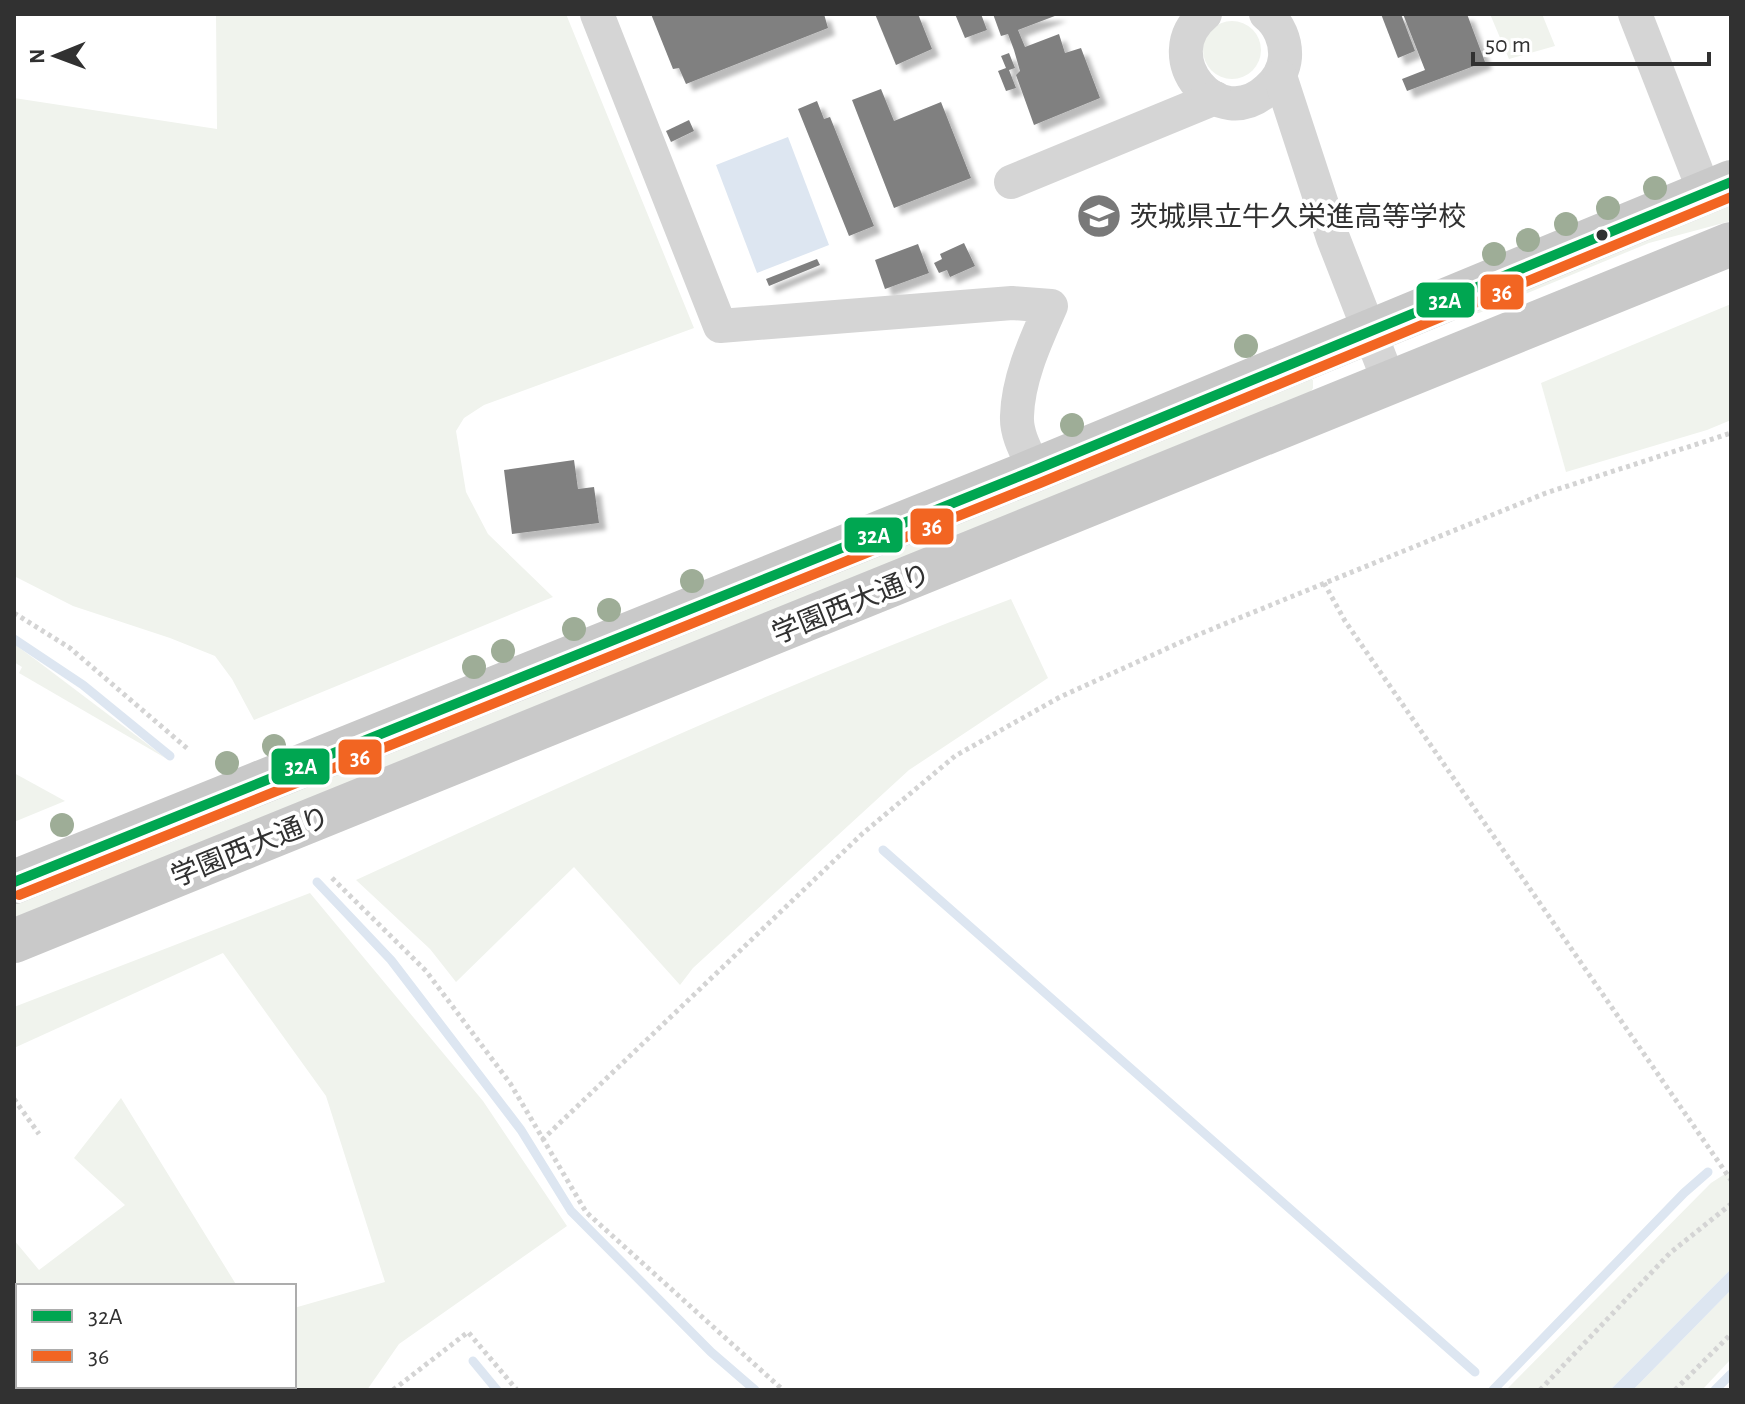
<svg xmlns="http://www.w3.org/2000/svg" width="1745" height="1404" font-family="'Alegreya Sans','Noto Sans JP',sans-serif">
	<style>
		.green { fill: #f0f3ed }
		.water { fill: #dde6f1 }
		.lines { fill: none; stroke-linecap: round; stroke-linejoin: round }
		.stream { stroke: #dde6f1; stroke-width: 9 }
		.building { fill: #808080; filter: url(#shadow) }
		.path { stroke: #d4d4d4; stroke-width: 5; stroke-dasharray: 4 4; stroke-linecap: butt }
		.minor { stroke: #d5d5d5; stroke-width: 34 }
		.major { stroke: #c9c9c9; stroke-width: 44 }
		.bus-1-casing { stroke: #fff; stroke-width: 16 }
		.bus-2-casing { stroke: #fff; stroke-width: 16 }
		.bus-1 { stroke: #00a651; stroke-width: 10 }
		.bus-2 { stroke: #f26522; stroke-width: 10 }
		.tree { fill: #9ead97 }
		.bus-dot { fill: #313131; stroke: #fff; stroke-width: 3 }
		.labels { text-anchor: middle; stroke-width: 8; stroke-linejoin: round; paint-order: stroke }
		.poi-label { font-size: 28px; fill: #313131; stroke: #fff; text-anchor: start }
		.street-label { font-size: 28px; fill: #313131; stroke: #fff }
		.line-badge { stroke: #fff; stroke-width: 3 }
		.badge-label { font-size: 22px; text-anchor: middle; font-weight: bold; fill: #fff }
	</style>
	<defs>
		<filter id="shadow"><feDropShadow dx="7" dy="7" stdDeviation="2" flood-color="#0004"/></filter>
	</defs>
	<rect width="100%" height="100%" fill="#fff"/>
	<g class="green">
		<path d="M216,14H566L694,328L484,405L464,418L456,431L466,492L488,534L553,597L254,720L232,679L215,656L170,638L73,606L14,576V98L217,129Z"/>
		<path d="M1490,14H1542L1555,46L1509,59Z"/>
		<circle cx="1232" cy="50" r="29"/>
		<path d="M1731,200V221L1649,243L1479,313H1472V311Z"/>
		<path d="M1731,304V420L1707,430L1566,472L1541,383Z"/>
		<path d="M1299,375L1313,380V388L1308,396L14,921V900Z"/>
		<path d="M1011,599L1048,678L909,770L693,968L680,985L574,867L456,982L430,949L356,880C572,781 788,682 1011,599Z"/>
		<path d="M14,644L36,660L167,759L19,673L22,667L14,662Z"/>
		<path d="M14,773L65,801L14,822Z"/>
		<path d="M310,893L483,1101L567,1226L399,1344L367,1390H14V1240L39,1270L125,1205L74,1158L121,1098L237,1286H18V1386H294V1308L385,1282L326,1096L223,953L14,1048V1007Z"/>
		<path d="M1731,1170V1269L1610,1390H1506L1711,1183Z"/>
		<path d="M1731,1290V1359L1702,1390H1633Z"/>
	</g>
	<g class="water">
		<path d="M788,137L829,245L757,273L716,165Z"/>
		<path d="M1731,1269V1290L1633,1390H1610Z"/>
	</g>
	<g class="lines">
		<g class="stream">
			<path d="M14,639L83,685L170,756"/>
			<path d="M883,850L1475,1372"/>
			<path d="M317,882L391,960L521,1130L571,1211L711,1352L755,1390"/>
			<path d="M473,1361L497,1390"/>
			<path d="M1493,1390L1684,1193L1708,1172"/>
			<path d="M1715,1390L1731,1374"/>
		</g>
	</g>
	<g class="building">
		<path d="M651,14H824L828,28L686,84L679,68L673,69Z"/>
		<path d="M875,14H918L932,49L896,65Z"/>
		<path d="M955,14H981L987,30L965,38Z"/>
		<path d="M993,14H1060L1018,30L1025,47L1059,34L1065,53L1081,48L1100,98L1034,125L1016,75L1020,71L1014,50L1008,34L1001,36Z"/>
		<path d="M1381,14H1401L1415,51L1398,58Z"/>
		<path d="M1403,14H1467L1485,62L1407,91L1402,79L1425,70Z"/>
		<path d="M1009,53L1015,68L1009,70L1016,88L1006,91L998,71L1006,68L1001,56Z"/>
		<path d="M881,89L894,121L941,102L971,178L894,208L852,100Z"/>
		<path d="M817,101L824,119L830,117L874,226L849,236L798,109Z"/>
		<path d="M689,120L694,131L671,142L666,131Z"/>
		<path d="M964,243L975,266L950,277L947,270L939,273L934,263L942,259L940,254Z"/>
		<path d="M918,244L929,273L885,289L875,260Z"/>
		<path d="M817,259L820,265L769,286L766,279Z"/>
		<path d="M574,460L578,489L594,487L599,523L512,534L504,470Z"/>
	</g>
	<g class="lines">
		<g class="path">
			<path d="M1324,583L1345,621L1731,1180"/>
			<path d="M14,613L70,648L189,750"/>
			<path d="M332,878L426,971L510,1083L586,1212L783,1390"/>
			<path d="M14,1099L39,1134"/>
			<path d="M542,1140L862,834L955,756L1060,697L1190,638L1546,493L1731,433"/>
			<path d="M393,1390L468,1332L517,1390"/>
			<path d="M1540,1390L1670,1253L1731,1204"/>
			<path d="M1675,1390L1731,1334"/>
		</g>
		<g class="minor">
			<path d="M597,14L720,326L1012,303L1051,306C1036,340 1018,378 1017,416C1016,435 1027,453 1035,470"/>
			<path d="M1205,14C1153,56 1218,136 1268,89C1278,80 1284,70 1285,57C1286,41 1279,24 1266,14"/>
			<path d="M1635,14L1705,193"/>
			<path d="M1280,76L1333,238L1390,384"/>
			<path d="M1011,182L1215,98"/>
		</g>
		<g class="major">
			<path d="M14,882L1035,470L1731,182"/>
			<path d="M14,941L1731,244"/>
		</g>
		<g class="bus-1-casing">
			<path id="bus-1" d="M14,882L1035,470L1731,182"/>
		</g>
		<g class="bus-2-casing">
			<path id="bus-2" d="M19,895L1040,483L1731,197"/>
		</g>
		<use href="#bus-1" class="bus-1"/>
		<use href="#bus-2" class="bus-2"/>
	</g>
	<g class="tree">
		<circle cx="1655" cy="188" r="12"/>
		<circle cx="1608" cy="208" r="12"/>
		<circle cx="1566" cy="224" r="12"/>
		<circle cx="1528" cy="240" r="12"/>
		<circle cx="1494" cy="254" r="12"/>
		<circle cx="1246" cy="346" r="12"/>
		<circle cx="1072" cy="425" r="12"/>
		<circle cx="692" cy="581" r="12"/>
		<circle cx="609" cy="610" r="12"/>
		<circle cx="574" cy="629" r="12"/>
		<circle cx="503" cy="651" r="12"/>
		<circle cx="474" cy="667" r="12"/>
		<circle cx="274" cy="746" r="12"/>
		<circle cx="227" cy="763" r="12"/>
		<circle cx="62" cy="825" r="12"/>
	</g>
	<defs>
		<g id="school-disc" transform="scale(2.3)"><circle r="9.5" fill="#797979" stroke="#fff"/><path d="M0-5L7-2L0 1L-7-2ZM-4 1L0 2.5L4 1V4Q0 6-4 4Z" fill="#fff"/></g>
	</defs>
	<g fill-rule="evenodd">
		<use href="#school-disc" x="1099" y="216"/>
	</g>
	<circle class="bus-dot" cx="1602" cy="235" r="7"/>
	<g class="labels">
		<g class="poi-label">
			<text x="1130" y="226">茨城県立牛久栄進高等学校</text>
		</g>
		<g class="street-label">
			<text transform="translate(851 603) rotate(-22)" y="10">学園西大通り</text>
			<text transform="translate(250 846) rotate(-22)" y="10">学園西大通り</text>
		</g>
	</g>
	<g class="line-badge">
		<rect x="1479" y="273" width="46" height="38" rx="8" fill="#f26522"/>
		<rect x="1415" y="281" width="61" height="38" rx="8" fill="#00a651"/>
		<rect x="909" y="507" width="46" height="39" rx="8" fill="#f26522"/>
		<rect x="843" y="516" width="61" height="38" rx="8" fill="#00a651"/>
		<rect x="337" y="738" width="46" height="38" rx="8" fill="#f26522"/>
		<rect x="270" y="747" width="61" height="39" rx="8" fill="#00a651"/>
	</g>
	<g class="badge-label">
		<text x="1502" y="300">36</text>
		<text x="1445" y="308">32A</text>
		<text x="932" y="534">36</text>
		<text x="874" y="543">32A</text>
		<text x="360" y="765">36</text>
		<text x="301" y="774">32A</text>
	</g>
	<rect width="1745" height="1404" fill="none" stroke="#313131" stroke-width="32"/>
	<rect x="16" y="1284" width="280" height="104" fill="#ffffff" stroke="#adadad" stroke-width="2"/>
	<rect x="32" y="1310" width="40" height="12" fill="#00a651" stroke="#adadad" stroke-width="2"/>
	<text x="88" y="1324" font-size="24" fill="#313131">32A</text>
	<rect x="32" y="1350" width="40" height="12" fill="#f26522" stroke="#adadad" stroke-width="2"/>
	<text x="88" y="1364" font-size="24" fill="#313131">36</text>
	<g transform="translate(56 56) rotate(269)" stroke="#ffffff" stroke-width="6" paint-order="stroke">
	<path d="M0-6L14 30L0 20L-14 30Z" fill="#313131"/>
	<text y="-12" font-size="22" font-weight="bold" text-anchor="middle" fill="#313131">N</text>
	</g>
	<path d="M1473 52v12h236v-12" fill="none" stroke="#313131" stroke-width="4"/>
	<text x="1485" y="52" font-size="24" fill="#313131" stroke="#ffffff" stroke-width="6" paint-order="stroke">50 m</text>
</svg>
